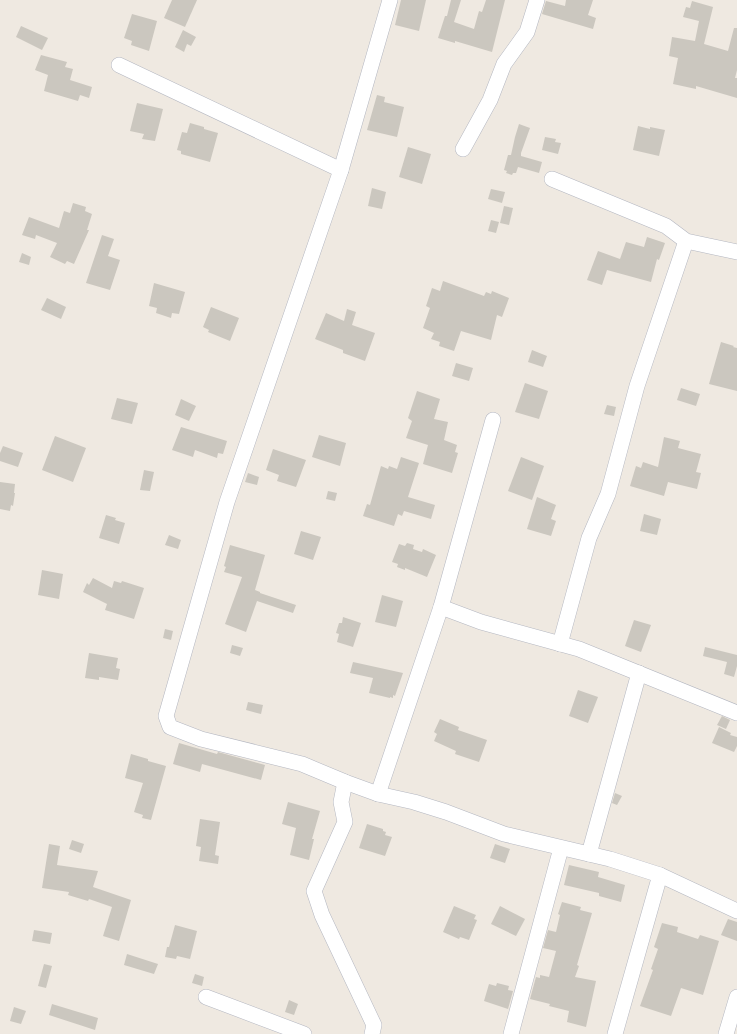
<svg xmlns="http://www.w3.org/2000/svg" width="737" height="1034" font-family="'Fira Sans Condensed',sans-serif">
	<style>
		.building { fill: #cbc7bf }
		.lines { fill: none; stroke-linecap: round; stroke-linejoin: round }
		.minor-casing { stroke: #b4b7c1; stroke-width: 16 }
		.minor { stroke: #fff; stroke-width: 15 }
	</style>
	<rect width="100%" height="100%" fill="#efe9e1"/>
	<g class="building">
		<path d="M172,0H197L185,27L164,18Z"/>
		<path d="M401,0H426L419,31L395,25Z"/>
		<path d="M451,0H461L454,22L474,29L479,11L482,12L486,0H505L492,52L455,41V43L438,38L445,16H447Z"/>
		<path d="M566,0H593L588,15L596,18L593,29L542,14L546,1L565,6Z"/>
		<path d="M692,1L713,7L704,44L728,51L734,28H737V70L735,78H737V98L696,86V89L673,84L678,58L669,56L672,37L695,41L699,21L683,17L686,7L690,8Z"/>
		<path d="M132,14L157,21L149,51L131,45L132,41L124,38Z"/>
		<path d="M21,26L48,38L42,50L16,37Z"/>
		<path d="M183,30L196,37L191,46L187,44L184,52L175,47Z"/>
		<path d="M41,55L67,62L65,67L73,69L70,80L92,87L89,98L80,95L78,101L44,91L48,75L35,70Z"/>
		<path d="M377,95L385,97L384,102L404,107L397,137L367,130Z"/>
		<path d="M137,103L163,109L155,141L142,139L144,134L130,131Z"/>
		<path d="M190,123L204,127V129L218,133L210,162L181,154V151L177,150L182,132L187,133Z"/>
		<path d="M519,124L530,128L521,153V156L542,162L539,173L518,167L516,173H513L512,175L506,173L507,171L504,170L508,155H511L515,137Z"/>
		<path d="M638,126L650,129V127L665,130L659,156L633,150Z"/>
		<path d="M545,137L556,139L555,142L561,143L558,154L542,150Z"/>
		<path d="M408,147L431,154L422,184L399,177Z"/>
		<path d="M372,188L386,192L382,209L368,206Z"/>
		<path d="M491,189L505,192L502,203L488,199Z"/>
		<path d="M73,203L86,207L85,211L92,214L87,230H89L74,264L67,261L65,264L50,257L57,243L36,235L35,239L22,235L29,217L59,228L64,211L70,213Z"/>
		<path d="M504,206L513,208L509,225L500,223Z"/>
		<path d="M491,220L499,222L496,233L488,231Z"/>
		<path d="M102,235L114,239L108,256L120,260L110,290L86,283Z"/>
		<path d="M647,237L665,243L659,260L657,259L651,282L607,270L602,285L587,280L598,251L620,259L626,242L644,247Z"/>
		<path d="M22,253L31,257L29,265L19,262Z"/>
		<path d="M443,281L484,296L486,292L491,294L492,291L509,298L502,317L497,315L491,340L461,331L454,351L439,346L440,342L431,339L434,333L423,328L430,308L426,306L432,288L440,291Z"/>
		<path d="M154,283L185,292L179,314L172,313L171,318L156,313L157,308L149,306Z"/>
		<path d="M47,298L66,307L61,319L41,310Z"/>
		<path d="M211,307L239,318L230,341L208,332L209,330L203,327Z"/>
		<path d="M347,309L356,312L352,325L375,333L365,361L343,353V350L315,339L326,313L344,321Z"/>
		<path d="M721,342L734,346L733,347L737,348V391L709,384Z"/>
		<path d="M532,350L547,356L543,367L528,362Z"/>
		<path d="M456,363L473,368L469,381L452,376Z"/>
		<path d="M525,383L548,391L539,419L515,412Z"/>
		<path d="M681,388L700,394L696,406L677,400Z"/>
		<path d="M417,391L440,399L434,419L448,422L444,440L457,445L455,452L458,453L452,473L423,464L428,445L406,438L412,421L408,418Z"/>
		<path d="M117,398L138,403L132,424L111,419Z"/>
		<path d="M181,399L196,406L189,421L175,415Z"/>
		<path d="M607,405L616,407L614,416L604,414Z"/>
		<path d="M181,427L227,441L223,454L218,453L217,458L195,450L193,457L172,450Z"/>
		<path d="M319,435L346,443L340,466L312,457Z"/>
		<path d="M55,436L86,448L73,482L42,470Z"/>
		<path d="M664,437L680,441L678,448L701,454L696,472L701,473L697,489L668,482L664,496L630,486L636,466L641,468L643,462L658,467Z"/>
		<path d="M3,446L23,453L18,467L0,461V453Z"/>
		<path d="M273,449L306,460L296,487L277,481L279,475L266,470Z"/>
		<path d="M401,457L419,463L408,497L435,505L431,519L404,511L402,516L398,514L394,526L363,516L367,504L370,505L381,466L388,469L389,466L397,469Z"/>
		<path d="M521,457L544,466L532,500L508,491Z"/>
		<path d="M144,470L154,472L150,491L140,490Z"/>
		<path d="M248,473L259,477L257,485L245,482Z"/>
		<path d="M0,482L15,484L14,493H15L13,506L11,505L10,511L0,509Z"/>
		<path d="M328,491L337,493L335,501L326,499Z"/>
		<path d="M537,497L556,505L551,519L556,521L551,536L527,529Z"/>
		<path d="M644,514L661,519L657,535L640,531Z"/>
		<path d="M106,515L116,518L115,520L125,523L119,544L99,538Z"/>
		<path d="M301,531L321,537L313,560L294,554Z"/>
		<path d="M169,535L181,540L178,549L165,545Z"/>
		<path d="M407,543L414,545L413,549L422,552L423,549L436,555L427,577L405,568V570L397,567L398,564L392,562L399,544L405,546Z"/>
		<path d="M230,545L265,555L255,590L260,592V593L296,605L293,613L257,601L246,632L225,624L242,577L224,572L226,567L224,566Z"/>
		<path d="M42,570L63,574L59,599L38,595Z"/>
		<path d="M93,578L112,588L114,581L121,583L122,581L144,588L134,619L105,610L107,604L83,592L87,583L89,585Z"/>
		<path d="M382,595L403,601L396,627L375,622Z"/>
		<path d="M343,617L361,623L353,647L337,642L339,634L336,633L339,623H342Z"/>
		<path d="M634,620L651,625L641,652L625,646Z"/>
		<path d="M165,629L173,631L171,640L163,638Z"/>
		<path d="M232,645L243,648L240,656L230,653Z"/>
		<path d="M705,647L737,655V666L734,677L724,674L727,662L703,656Z"/>
		<path d="M89,653L118,658L116,668L120,669L118,680L99,677V680L85,678Z"/>
		<path d="M353,662L403,673L395,696L393,695V698L390,697V698L369,693L373,678L350,673Z"/>
		<path d="M578,690L598,697L588,723L569,716Z"/>
		<path d="M248,702L263,705L261,714L246,710Z"/>
		<path d="M722,716L730,720L726,729L717,725Z"/>
		<path d="M440,719L459,727L458,730L487,740L479,762L455,754L456,751L434,741L437,734L434,732Z"/>
		<path d="M719,727L731,733L730,735L737,737V746L734,752L712,743Z"/>
		<path d="M179,743L217,754L218,752L265,765L261,780L202,764L200,772L173,764Z"/>
		<path d="M131,754L148,759V761L166,766L151,820L142,818L143,815L134,812L143,783L125,778Z"/>
		<path d="M615,793L622,796L617,805L612,803Z"/>
		<path d="M288,802L320,811L312,839H314L309,860L290,855L296,828L282,824Z"/>
		<path d="M200,819L220,822L215,855L219,856L218,864L199,861L201,847L196,846Z"/>
		<path d="M367,824L383,829V831L386,832L385,835L392,837L385,856L359,848Z"/>
		<path d="M72,840L84,844L81,853L69,849Z"/>
		<path d="M49,844L60,846L57,865L98,871L93,887L131,900L119,941L103,936L112,907L89,899L88,901L68,895L69,892L42,888Z"/>
		<path d="M495,844L510,849L505,863L490,858Z"/>
		<path d="M569,865L599,872L598,877L625,885L621,902L599,896V893L564,885Z"/>
		<path d="M562,902L581,907L580,910L592,913L577,965L579,966L575,977L596,981L586,1027L567,1022L569,1011L549,1006L550,1004L530,999L536,977L540,978V975L549,977L556,951L543,948L548,930L556,932L560,915L558,914Z"/>
		<path d="M454,906L476,915L474,919L477,920L469,940L460,937L459,939L443,932Z"/>
		<path d="M500,906L525,919L516,936L491,924Z"/>
		<path d="M728,919L737,922V941L721,935Z"/>
		<path d="M662,923L678,927L677,932L698,939L700,935L719,941L703,995L681,988L671,1016L640,1006L653,970L651,969L658,949L654,947Z"/>
		<path d="M175,925L197,931L190,959L177,956L176,959L165,957L167,947H169Z"/>
		<path d="M34,930L52,933L50,944L32,941Z"/>
		<path d="M127,954L158,964L154,974L124,965Z"/>
		<path d="M44,964L52,966L46,988L38,986Z"/>
		<path d="M195,974L204,977L202,986L192,983Z"/>
		<path d="M497,983L509,986L508,990L513,991L508,1009L484,1001L489,984L496,986Z"/>
		<path d="M289,1000L298,1004L294,1015L285,1012Z"/>
		<path d="M52,1004L98,1018L95,1030L49,1015Z"/>
		<path d="M14,1007L26,1011L21,1024L10,1021Z"/>
	</g>
	<g class="lines">
		<g class="minor-casing">
			<g id="minor">
				<path d="M390,0L341,170L227,502L166,716L170,727L201,739L302,764L345,782L378,794L414,802L446,812L504,834L610,859L660,875L737,911"/>
				<path d="M119,65L341,170"/>
				<path d="M463,149L490,100L504,64L527,32L537,0"/>
				<path d="M552,179L666,226L686,241L737,252"/>
				<path d="M441,607L481,622L579,649L737,713"/>
				<path d="M560,644L589,538L608,494L637,386L686,241"/>
				<path d="M345,782L341,802L345,822L314,891L322,915L374,1025L372,1034"/>
				<path d="M378,794L441,607L493,420"/>
				<path d="M589,854L639,673"/>
				<path d="M206,997L304,1034"/>
				<path d="M511,1034L561,848"/>
				<path d="M615,1034L660,875"/>
				<path d="M726,1034L737,997"/>
			</g>
		</g>
		<use href="#minor" class="minor"/>
	</g>
</svg>
